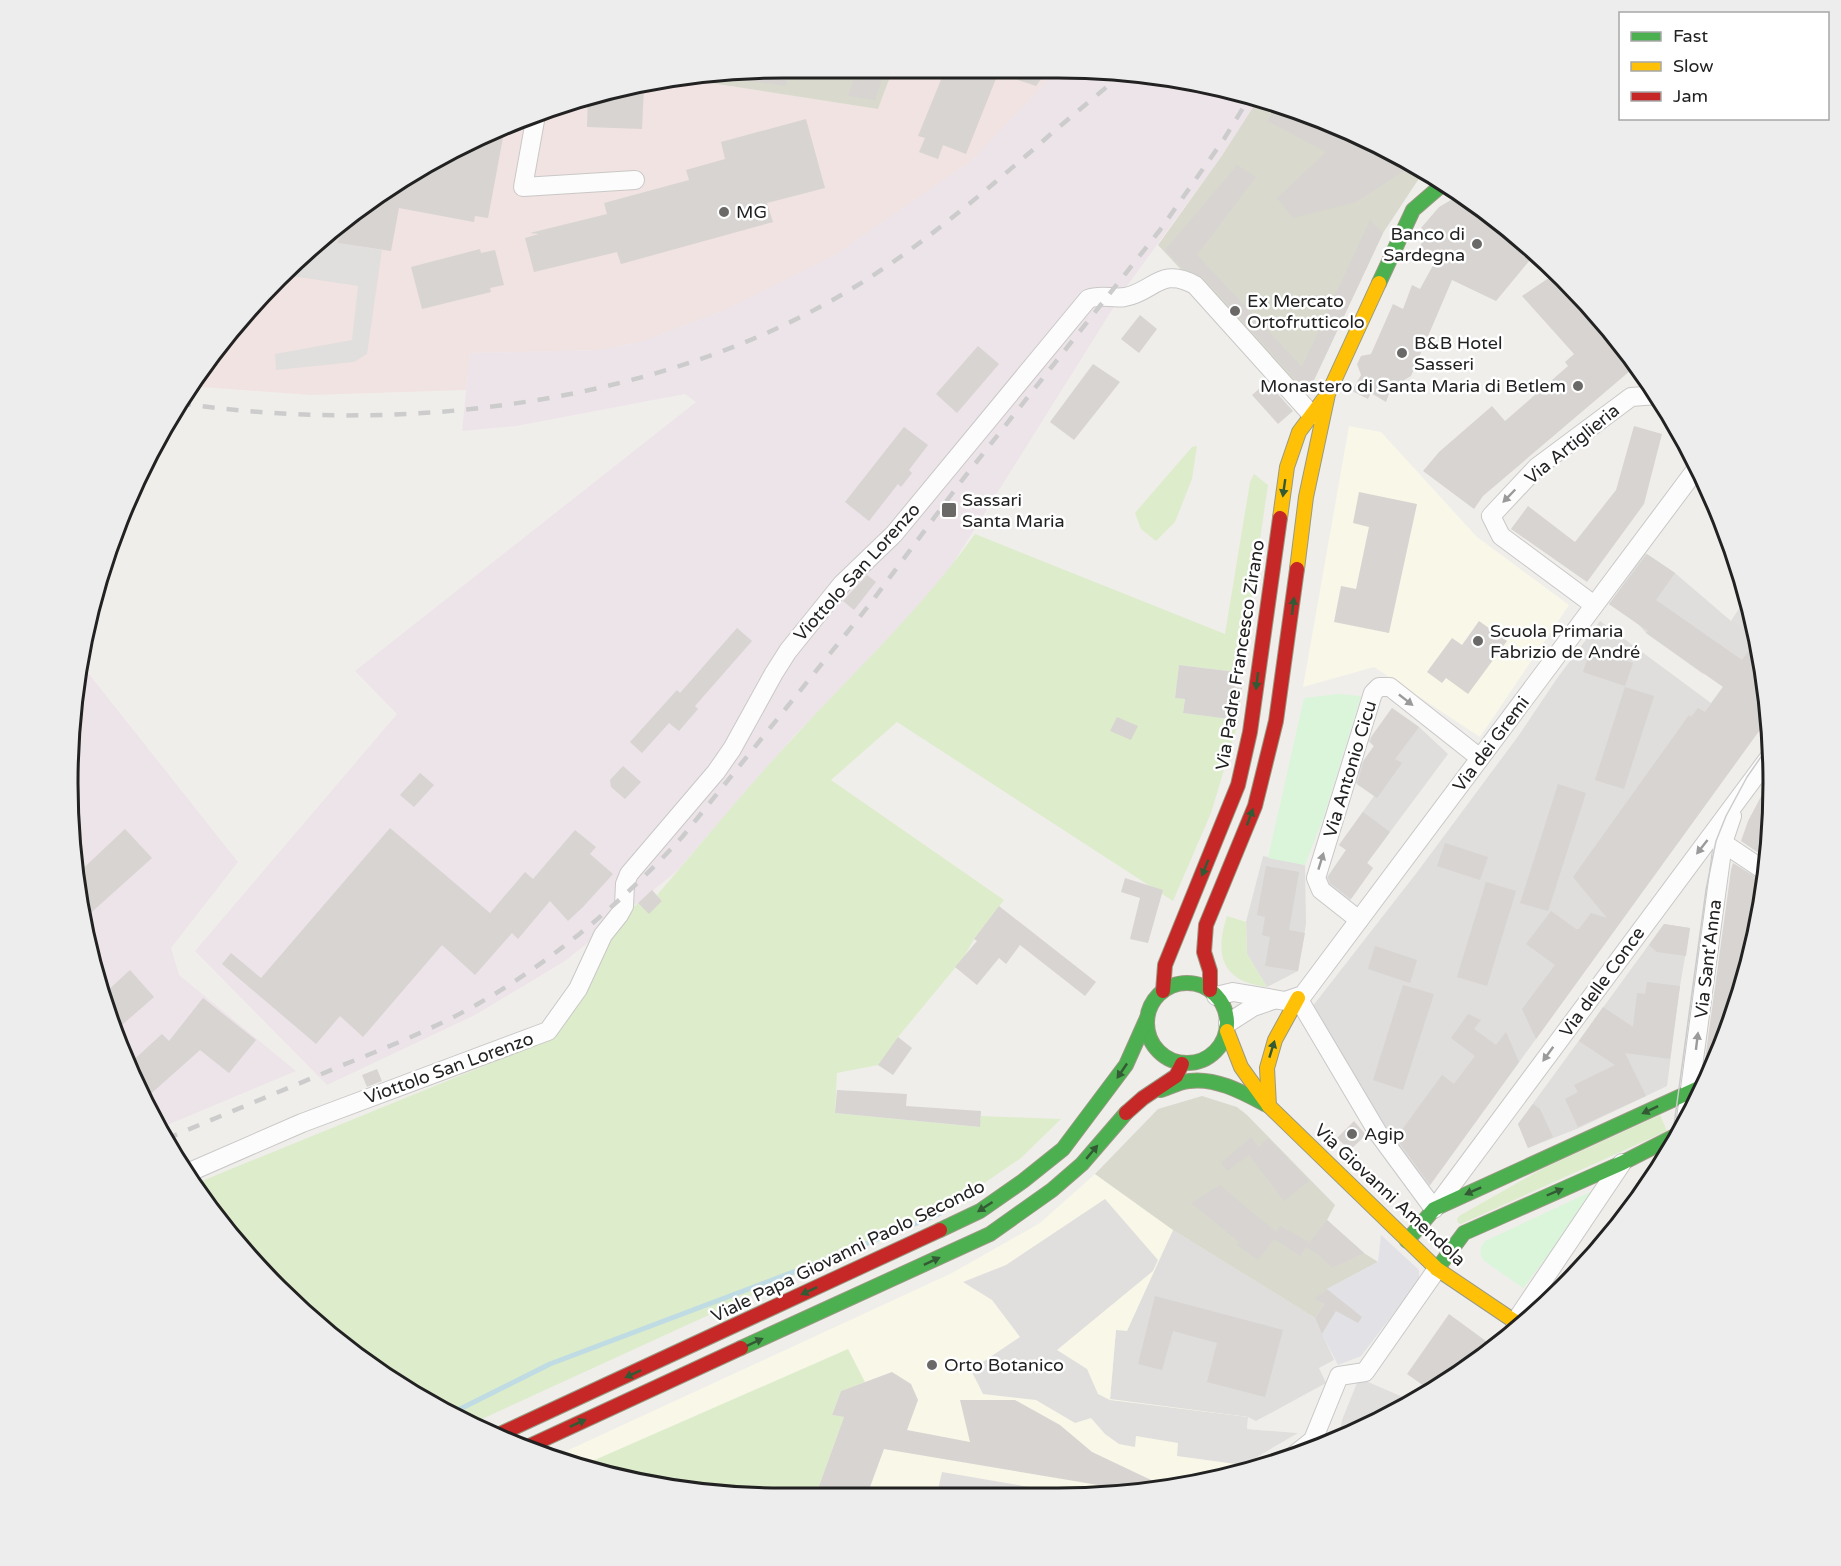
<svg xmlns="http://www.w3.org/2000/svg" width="1841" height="1566" font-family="'Varela Round',sans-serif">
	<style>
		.residential { fill: #dfdedc }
		.commercial { fill: #f1e3e1 }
		.industrial { fill: #ede4e9 }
		.education { fill: #f8f7e8 }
		.construction { fill: #d9d9cd }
		.grass { fill: #ddeccb }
		.park { fill: #daf5da }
		.parking { fill: #e0dfde }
		.plaza { fill: #e2e1e5 }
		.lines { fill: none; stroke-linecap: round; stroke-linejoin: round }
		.stream { stroke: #bfdbe3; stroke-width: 5 }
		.building { fill: #d7d4d2 }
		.street-casing { stroke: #c9c8c7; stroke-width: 20 }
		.fast-casing { stroke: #999a82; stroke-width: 16 }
		.slow-casing { stroke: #999a82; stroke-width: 16 }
		.jam-casing { stroke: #999a82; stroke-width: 16 }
		.street { stroke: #fdfcfc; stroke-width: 18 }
		.fast { stroke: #4caf50; stroke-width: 14 }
		.slow { stroke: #ffc107; stroke-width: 14 }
		.jam { stroke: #c62828; stroke-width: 14 }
		.tram { stroke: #ccc; stroke-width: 1.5 }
		.rail { stroke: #ccc; stroke-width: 4.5; stroke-dasharray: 12 12; stroke-linecap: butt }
		.oneway { fill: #335a34 }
		.oneway2 { fill: #9a9a9a }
		.poi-dot { fill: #6a6968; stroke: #fff; stroke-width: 2 }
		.labels { text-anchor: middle; stroke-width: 5; stroke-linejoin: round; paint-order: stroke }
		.poi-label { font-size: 18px; fill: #222; stroke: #fff; text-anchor: start }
		.street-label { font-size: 18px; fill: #222; stroke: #fff }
		.rim { fill: none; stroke: #222; stroke-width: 3 }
	</style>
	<rect width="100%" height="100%" fill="#f0eeeb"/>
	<g class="residential">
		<path d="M1645,553L1675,573L1731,621L1746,598L1760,644L1767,720L1428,1188L1394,1142L1312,1007L1418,871L1519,735L1558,677L1600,621L1711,703L1727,681L1708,668L1703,674L1646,633L1639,625L1609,604Z"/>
		<path d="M1392,708L1419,727L1448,754L1367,863L1373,868L1348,903L1322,884L1346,850L1339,845L1374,796L1350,779L1374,746L1368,741Z"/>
		<path d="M1263,856L1305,865L1306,924L1298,971L1267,987L1247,954L1246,922Z"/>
		<path d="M1664,924L1690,928L1680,986L1667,1086L1579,1128L1528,1148L1518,1124Z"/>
		<path d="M1620,1206L1629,1210L1559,1293L1587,1254Z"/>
		<path d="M1173,1230L1315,1318L1334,1360L1319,1368L1326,1383L1256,1421L1248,1417L1110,1400L1116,1329L1153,1271Z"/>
	</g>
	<path class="commercial" d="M893,69L1051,72L1044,84L972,160L835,255L725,310L643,341L601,350L470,353L466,390L311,395L188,386L311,245L466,141L598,92L691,80L878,109Z"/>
	<g class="industrial">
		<path d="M1051,72L1151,74L1244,92L1259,98L1221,157L1127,286L947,573L874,655L794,736L677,871L565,961L475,1015L327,1085L195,951L397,714L355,671L696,402L685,394L516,426L462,431L470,353L601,350L643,341L725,310L835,255L972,160L1044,84Z"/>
		<path d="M81,664L238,862L171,948L179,975L296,1071L160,1128L122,1056L74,877V690Z"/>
	</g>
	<g class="education">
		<path d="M1349,426L1381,432L1477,537L1569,605L1480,737L1374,667L1303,687Z"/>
		<path d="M1095,1174L1173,1230L1127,1331L1116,1330L1110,1399L1248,1417L1247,1429L1298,1433L1243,1464L1247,1470L1198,1485L1058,1498L736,1497L549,1459L952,1273L1040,1223Z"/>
	</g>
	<g class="construction">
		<path d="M783,68L893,69L878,109L691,80Z"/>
		<path d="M1259,98L1374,141L1426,173L1420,177L1383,233L1304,401L1158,245L1221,157Z"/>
		<path d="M1202,1096L1237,1107L1247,1115L1335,1205L1327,1220L1364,1253L1378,1262L1327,1289L1315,1299L1324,1304L1315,1318L1173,1230L1095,1174L1158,1109Z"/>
	</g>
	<g class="grass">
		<path d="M1197,446L1192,479L1175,522L1156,541L1141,529L1135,513L1192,447Z"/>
		<path d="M1254,474L1268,485L1245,642L1236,672L1179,665L1175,698L1185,699L1183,713L1239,720L1211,813L1173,901L897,722L831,780L1004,900L974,939L964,957L898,1037L878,1065L837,1073L835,1113L979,1127L981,1116L1061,1119L1021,1158L958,1201L471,1424L426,1403L311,1321L192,1185L552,1038L603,935L638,903L649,913L662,901L657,895C703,842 747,787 795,736C857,669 922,608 975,534L1225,634L1250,482Z"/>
		<path d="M1227,916L1246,922L1247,954L1267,987C1222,982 1214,955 1227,916Z"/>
		<path d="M1660,1115L1667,1131L1461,1224L1458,1223L1457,1219L1459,1216L1542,1169Z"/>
		<path d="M848,1349L865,1382L841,1391L832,1415L844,1417L815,1497H736L581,1466Z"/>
	</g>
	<g class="park">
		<path d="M1338,694L1361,696L1324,816L1305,865L1268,858L1304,698Z"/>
		<path d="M1601,1187L1523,1288L1483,1260C1479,1252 1480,1248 1485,1241Z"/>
	</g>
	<g class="parking">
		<path d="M341,225L339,243L382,250L367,354L354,362L276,370L275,354L352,340L358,286L285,275L311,245Z"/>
		<path d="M1746,598L1758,638L1757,640L1732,621Z"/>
		<path d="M1105,1199L1158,1260L1153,1271L1057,1350L1087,1369L1098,1394L1110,1400L1248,1417L1247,1429L1298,1433L1243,1465L1177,1456L1178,1443L1136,1436L1135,1447L1119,1444L1105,1434L1091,1418L1075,1423L1036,1400L983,1394L971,1370L1020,1337L992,1300L963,1282L1006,1265Z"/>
		<path d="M1359,1378L1412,1401L1339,1440L1342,1420Z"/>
		<path d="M942,1472L1082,1496L1058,1498H936Z"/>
	</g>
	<path class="plaza" d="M1381,1235L1419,1270V1280L1361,1356L1338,1365L1322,1334L1342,1301L1327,1289L1378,1262Z"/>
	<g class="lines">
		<path class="stream" d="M450,1414L550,1364L841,1254L939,1214"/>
	</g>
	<g class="building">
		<path d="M788,68L786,86L732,78V74Z"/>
		<path d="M857,69H885L875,100L848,96Z"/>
		<path d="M945,70L999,71L966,154L943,145L938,159L919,152L925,138L918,136Z"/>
		<path d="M1001,71L1034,72H1046L1036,86L1001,74Z"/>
		<path d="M644,86L642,129L587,127L588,96L598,92Z"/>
		<path d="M1277,105L1374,141L1413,165L1356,202L1293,218L1277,198L1326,152L1267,121Z"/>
		<path d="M806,119L825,188L767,203L773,222L621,264L617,252L534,272L525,238L539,234L530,233L607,214L604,203L689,180L686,170L725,159L721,142Z"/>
		<path d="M505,127L488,218L475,216L474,222L399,208L391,251L338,243L341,225L466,141Z"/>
		<path d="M1237,165L1256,177L1197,255L1302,367L1370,220L1383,233L1308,393L1203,277L1182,268L1165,250Z"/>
		<path d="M1463,196L1493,215L1535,254L1496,301L1452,280L1411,376L1391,388L1386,402L1371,393L1368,399L1352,391L1361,375L1357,364L1361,356L1371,354L1393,304L1403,309L1412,285L1420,289L1436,260L1422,255L1420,247L1426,233L1421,228L1439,207L1451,200Z"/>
		<path d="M480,249L481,253L495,250L504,285L490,288L491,292L422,309L411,267Z"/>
		<path d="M1556,273L1596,311L1637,365L1483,496L1474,509L1423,471L1439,452L1492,406L1505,421L1568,366L1565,362L1574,354L1522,296Z"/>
		<path d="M1140,315L1157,329L1139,353L1121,339Z"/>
		<path d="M978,346L999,364L957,413L936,394Z"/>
		<path d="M1093,364L1120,382L1074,440L1050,422Z"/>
		<path d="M1267,382L1293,411L1278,424L1252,395Z"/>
		<path d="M1634,426L1662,434L1644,504L1587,582L1511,529L1528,506L1575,542L1616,490Z"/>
		<path d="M904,427L928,445L909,470L912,473L901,487L898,484L869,521L845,502Z"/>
		<path d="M1359,492L1417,504L1389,633L1334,622L1341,586L1356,589L1369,527L1353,523Z"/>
		<path d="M1647,554L1675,573L1656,600L1742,660L1758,638L1767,720L1536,1039L1522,1009L1555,965L1526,944L1551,911L1576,929H1579L1591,913L1607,918L1573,877L1689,715L1691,717L1698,708L1705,712L1723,687L1646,633L1648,631L1609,604Z"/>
		<path d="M867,575L876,582L854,610L843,601Z"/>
		<path d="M1479,621L1507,641L1468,694L1446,678L1442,683L1427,672L1452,638L1462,645Z"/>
		<path d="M737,628L752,641L695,706L698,709L679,731L669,723L642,753L630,742L677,690L680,693Z"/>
		<path d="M1591,649L1633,663L1625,686L1583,672Z"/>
		<path d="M1179,665L1236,672L1235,687L1242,688L1237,720L1183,713L1185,699L1175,698Z"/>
		<path d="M1625,687L1654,696L1624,789L1595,780Z"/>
		<path d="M1392,708L1419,727L1395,759L1402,763L1377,798L1357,784L1364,760L1374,746L1370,742L1372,736Z"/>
		<path d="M1117,717L1138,726L1131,740L1110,731Z"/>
		<path d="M623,766L641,782L625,799L611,787L610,780Z"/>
		<path d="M420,773L434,785L414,807L400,795Z"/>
		<path d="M1773,774V783L1766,858L1741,841L1748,821Z"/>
		<path d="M1558,784L1586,793L1548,911L1520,903Z"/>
		<path d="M1363,812L1390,832L1367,863L1373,868L1351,899L1330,883L1328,877L1346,850L1339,845Z"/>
		<path d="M390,828L490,913L525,872L533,879L575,830L596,847L590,854L613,874L583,907L568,921L550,901L518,939L512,933L475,975L442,945L363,1037L340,1016L316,1044L222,964L231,953L261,978Z"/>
		<path d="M125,829L152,858L85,918L74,877Z"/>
		<path d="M1445,843L1488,857L1480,880L1437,866Z"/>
		<path d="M1733,863L1764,882L1761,914L1756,922L1753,946L1719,1057L1717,1061L1704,1067L1731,870Z"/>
		<path d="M1266,866L1299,872L1289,930L1305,933L1298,971L1265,966L1270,937L1262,935L1265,917L1257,915Z"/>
		<path d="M1125,878L1163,890L1148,943L1130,939L1140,898L1121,892Z"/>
		<path d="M1486,882L1516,891L1487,986L1457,977Z"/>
		<path d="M652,890L662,901L649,914L638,903Z"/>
		<path d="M999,906L1096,982L1085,996L1020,945L1006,964L999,958L977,985L955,967L977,941L974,939Z"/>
		<path d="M1664,924L1690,928L1686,956L1657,952L1649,945Z"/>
		<path d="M1375,946L1417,960L1410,983L1368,969Z"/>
		<path d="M130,970L154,997L115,1031L105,993Z"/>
		<path d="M1647,982L1680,986L1670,1059L1625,1053L1646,1096L1578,1127L1565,1099L1578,1092L1574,1085L1615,1065L1579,1041L1603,1007L1633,1027L1637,993L1645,994Z"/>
		<path d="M1403,985L1434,994L1403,1090L1373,1080Z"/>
		<path d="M203,998L256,1040L229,1073L200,1050L145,1099L127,1066L162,1034L169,1041Z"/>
		<path d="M1468,1014L1481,1020L1474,1029L1496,1045L1506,1032L1519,1062L1430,1185L1396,1138L1442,1075L1454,1084L1475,1056L1451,1038Z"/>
		<path d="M898,1037L912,1048L893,1075L878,1065Z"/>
		<path d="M377,1069L382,1081L367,1087L362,1075Z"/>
		<path d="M837,1090L907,1094L906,1106L981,1111L980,1127L835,1113Z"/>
		<path d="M1533,1104L1540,1109L1553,1137L1528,1148L1518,1124Z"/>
		<path d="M1354,1121L1366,1135L1350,1150L1337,1138Z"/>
		<path d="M1251,1137L1259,1147L1268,1138L1309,1181L1284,1201L1249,1155L1227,1171L1221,1163Z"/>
		<path d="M1220,1185L1276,1232L1280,1226L1309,1242L1300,1256L1274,1239L1258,1260L1237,1245L1239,1242L1191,1203Z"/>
		<path d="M1327,1220L1364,1253L1332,1268L1320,1256L1306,1247Z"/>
		<path d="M1327,1289L1362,1317L1358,1323L1336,1311L1322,1334L1315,1318L1324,1304L1314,1299Z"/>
		<path d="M1155,1296L1283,1330L1265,1397L1207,1382L1217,1343L1173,1331L1162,1370L1138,1364Z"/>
		<path d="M1449,1314L1494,1347L1468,1368L1458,1361L1439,1387L1431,1391L1407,1374Z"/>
		<path d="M892,1372L911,1384L918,1400L907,1430L970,1442L960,1400H1015L1060,1425L1092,1452L1168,1488L1134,1491L884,1449L866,1498L815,1497L844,1417L832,1415L841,1391Z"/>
	</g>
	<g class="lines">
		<g class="street-casing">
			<g id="street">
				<path d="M536,115L523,187L635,180"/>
				<path d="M1594,605L1501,536L1491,516L1537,467L1631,397L1658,395"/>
				<path d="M1723,843L1765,871"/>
				<path d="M1359,920L1321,890L1316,878L1373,693L1379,687H1390L1480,758"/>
				<path d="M1216,996L1233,992L1285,1001L1303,995L1697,468"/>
				<path d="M1298,998L1378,1133L1434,1209L1771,755"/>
				<path d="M1228,1023L1253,1007L1273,1000"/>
				<path d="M1686,1119L1723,843L1732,816"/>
				<path d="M185,1174L302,1123L548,1031L578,989L603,935L619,915L624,906L625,884L629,874L716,772L732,749L774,673L788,651L842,584L894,534L1088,299C1101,294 1112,299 1125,297C1153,292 1161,266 1195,285L1312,415"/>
				<path d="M1515,1322L1622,1163"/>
				<path d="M1293,1456L1313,1440L1339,1376L1365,1372L1437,1269"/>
			</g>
		</g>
		<g class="fast-casing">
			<g id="fast">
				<path d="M1379,283L1413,210L1443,184"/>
				<circle cx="1187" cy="1023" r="40"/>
				<path d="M1161,1090C1170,1087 1179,1082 1189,1081C1216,1077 1244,1093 1267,1105"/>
				<path d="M940,1230L980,1211L1023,1181L1063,1149L1126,1065L1147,1018"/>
				<path d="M1407,1241L1434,1209L1703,1086"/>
				<path d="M1437,1269L1464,1233L1622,1163L1677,1135"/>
				<path d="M741,1348L990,1234L1052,1190L1082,1164L1126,1113"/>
			</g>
		</g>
		<g class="slow-casing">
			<g id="slow">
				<path d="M1280,518L1287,467L1299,432L1323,400"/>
				<path d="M1297,569L1306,497L1328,394L1379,283"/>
				<path d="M1227,1031L1241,1067L1269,1106L1437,1269L1520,1325"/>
				<path d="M1269,1106L1267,1068L1275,1040L1298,998"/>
			</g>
		</g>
		<g class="jam-casing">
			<g id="jam">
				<path d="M1210,990V971L1204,952L1206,925L1255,806L1276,721L1297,569"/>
				<path d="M1163,991L1165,965L1238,785L1250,732L1280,518"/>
				<path d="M1126,1113L1143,1098L1176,1076L1182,1064"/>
				<path d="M498,1435L940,1230"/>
				<path d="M525,1448L741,1348"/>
			</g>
		</g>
		<use href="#street" class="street"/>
		<use href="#fast" class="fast"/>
		<use href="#slow" class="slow"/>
		<use href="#jam" class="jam"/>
		<path class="tram" d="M1671,1147L1706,890L1716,841L1726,816L1747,777L1770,744"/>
		<g class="rail">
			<path d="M179,403C399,436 661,405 853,288C919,248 977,198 1035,148C1064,122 1094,98 1123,73"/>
			<path d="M166,1139C225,1114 284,1090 343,1065C388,1047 433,1029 476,1005C553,961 624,901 683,836L870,604L963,479L1160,230L1224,139L1251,95"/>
		</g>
	</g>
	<defs><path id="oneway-solid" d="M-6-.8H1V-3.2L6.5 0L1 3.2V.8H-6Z" transform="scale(1.5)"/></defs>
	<g class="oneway">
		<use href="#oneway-solid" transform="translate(1284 488) rotate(98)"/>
		<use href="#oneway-solid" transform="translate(1293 606) rotate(-83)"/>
		<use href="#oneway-solid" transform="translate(1257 681) rotate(97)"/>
		<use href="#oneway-solid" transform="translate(1250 817) rotate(-70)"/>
		<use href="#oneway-solid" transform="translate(1205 868) rotate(112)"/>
		<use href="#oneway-solid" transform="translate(1272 1049) rotate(-73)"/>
		<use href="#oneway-solid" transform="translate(1122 1071) rotate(124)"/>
		<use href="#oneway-solid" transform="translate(1650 1110) rotate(155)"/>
		<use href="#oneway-solid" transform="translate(1092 1152) rotate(-50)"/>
		<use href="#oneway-solid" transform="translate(1473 1191) rotate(156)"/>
		<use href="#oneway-solid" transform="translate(1555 1192) rotate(-23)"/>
		<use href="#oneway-solid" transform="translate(985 1207) rotate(147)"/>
		<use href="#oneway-solid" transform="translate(932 1261) rotate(-25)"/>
		<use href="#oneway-solid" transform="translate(809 1291) rotate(155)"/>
		<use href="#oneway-solid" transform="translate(755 1342) rotate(-25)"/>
		<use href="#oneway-solid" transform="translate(633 1374) rotate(155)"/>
		<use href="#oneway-solid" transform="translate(578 1423) rotate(-25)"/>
	</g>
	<g class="oneway2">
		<use href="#oneway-solid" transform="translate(1509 496) rotate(134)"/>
		<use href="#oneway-solid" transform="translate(1406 700) rotate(38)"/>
		<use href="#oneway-solid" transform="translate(1702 847) rotate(128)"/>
		<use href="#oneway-solid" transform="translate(1321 861) rotate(-73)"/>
		<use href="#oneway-solid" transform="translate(1697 1041) rotate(-83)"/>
		<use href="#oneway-solid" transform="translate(1548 1054) rotate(126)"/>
	</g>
	<g class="poi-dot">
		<circle cx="724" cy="212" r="6"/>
		<circle cx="1477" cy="244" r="6"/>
		<circle cx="1235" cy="311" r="6"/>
		<circle cx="1402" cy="353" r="6"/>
		<circle cx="1578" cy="386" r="6"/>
		<rect x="941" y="502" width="16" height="16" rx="3"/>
		<circle cx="1478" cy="641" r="6"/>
		<circle cx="1352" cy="1134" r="6"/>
		<circle cx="932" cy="1365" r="6"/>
	</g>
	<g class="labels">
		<g class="poi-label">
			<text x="736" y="218">MG</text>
			<text x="1465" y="240" text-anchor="end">Banco di<tspan x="1465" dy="21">Sardegna</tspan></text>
			<text x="1247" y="307">Ex Mercato<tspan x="1247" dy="21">Ortofrutticolo</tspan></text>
			<text x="1414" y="349">B&amp;B Hotel<tspan x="1414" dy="21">Sasseri</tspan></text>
			<text x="1566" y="392" text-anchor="end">Monastero di Santa Maria di Betlem</text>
			<text x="962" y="506">Sassari<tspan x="962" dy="21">Santa Maria</tspan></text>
			<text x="1490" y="637">Scuola Primaria<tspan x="1490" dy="21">Fabrizio de André</tspan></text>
			<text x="1364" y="1140">Agip</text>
			<text x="944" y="1371">Orto Botanico</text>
		</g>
		<g class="street-label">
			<text transform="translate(1572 444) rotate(-39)" y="6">Via Artiglieria</text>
			<text transform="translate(857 572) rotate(-48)" y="6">Viottolo San Lorenzo</text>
			<text transform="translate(1240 655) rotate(-81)" y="6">Via Padre Francesco Zirano</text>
			<text transform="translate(1491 744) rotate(-53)" y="6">Via dei Gremi</text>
			<text transform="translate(1350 769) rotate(-73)" y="6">Via Antonio Cicu</text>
			<text transform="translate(1708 959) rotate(-83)" y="6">Via Sant'Anna</text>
			<text transform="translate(1602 982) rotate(-54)" y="6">Via delle Conce</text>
			<text transform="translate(449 1068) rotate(-20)" y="6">Viottolo San Lorenzo</text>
			<text transform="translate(1390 1195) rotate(43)" y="6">Via Giovanni Amendola</text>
			<text transform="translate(848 1251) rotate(-26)" y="6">Viale Papa Giovanni Paolo Secondo</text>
		</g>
	</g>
	<path d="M0 0H1841V1566H0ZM783 78H1058A705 705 0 0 1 1763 783V783A705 705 0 0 1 1058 1488H783A705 705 0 0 1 78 783V783A705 705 0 0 1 783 78Z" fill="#ededed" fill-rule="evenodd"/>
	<path class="rim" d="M783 78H1058A705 705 0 0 1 1763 783V783A705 705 0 0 1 1058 1488H783A705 705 0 0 1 78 783V783A705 705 0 0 1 783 78Z"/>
	<rect x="1619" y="12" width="210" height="108" fill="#ffffff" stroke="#a7a7a7" stroke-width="1.5"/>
	<rect x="1631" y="32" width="30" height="9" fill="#4caf50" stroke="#a7a7a7" stroke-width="1.5"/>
	<text x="1673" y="42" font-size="18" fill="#222222">Fast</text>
	<rect x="1631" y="62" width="30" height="9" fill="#ffc107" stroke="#a7a7a7" stroke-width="1.5"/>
	<text x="1673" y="72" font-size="18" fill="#222222">Slow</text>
	<rect x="1631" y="92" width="30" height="9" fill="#c62828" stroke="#a7a7a7" stroke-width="1.5"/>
	<text x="1673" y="102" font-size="18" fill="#222222">Jam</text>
</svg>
